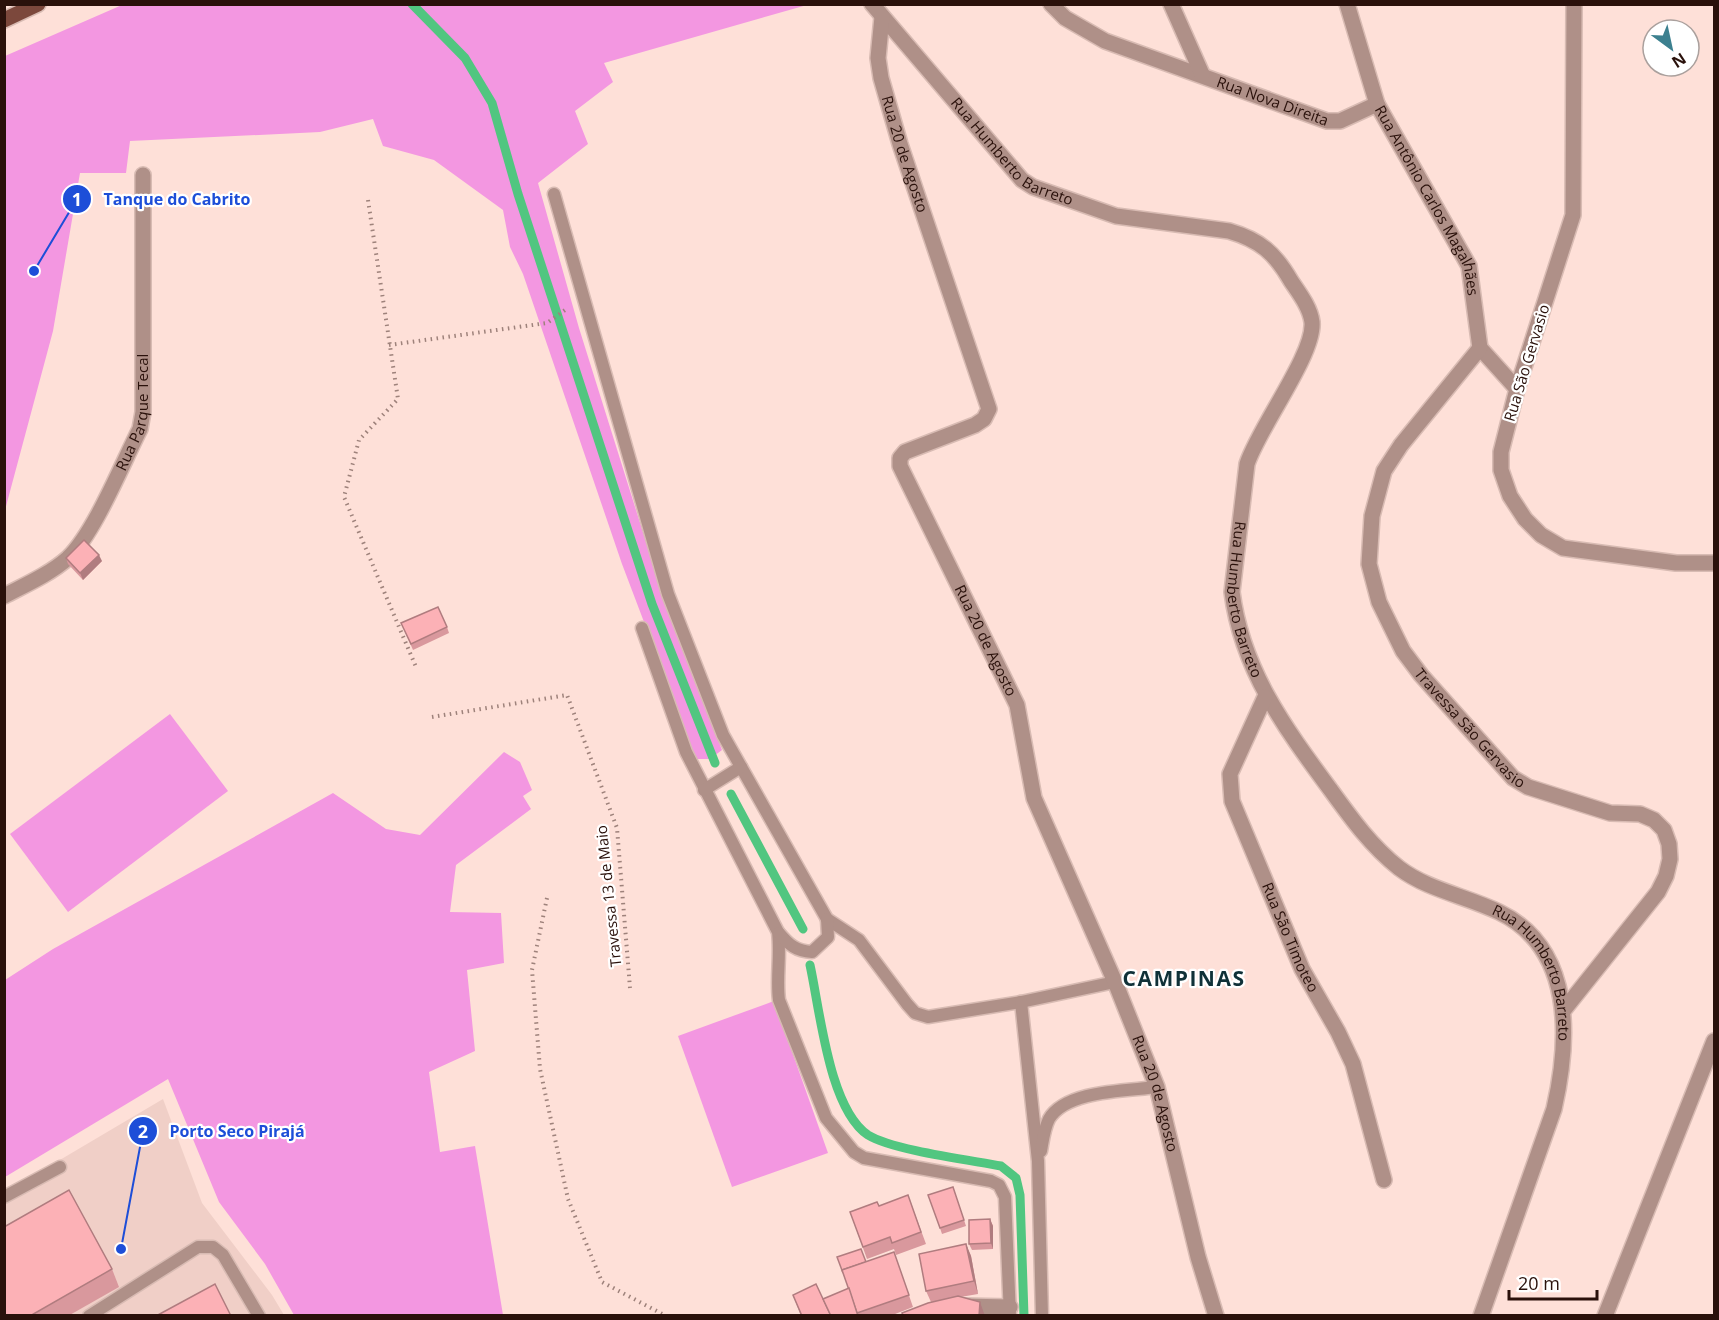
<svg xmlns="http://www.w3.org/2000/svg" width="1719" height="1320" font-family="'Open Sans',sans-serif">
	<style>
		.built { fill: #f0cfc7 }
		.green { fill: #f397e1 }
		.lines { fill: none; stroke-linecap: round; stroke-linejoin: round }
		.stream { stroke: #51c680; stroke-width: 9 }
		.service-casing { stroke: #d8bbb3; stroke-width: 15 }
		.minor-casing { stroke: #d8bbb3; stroke-width: 18 }
		.primary-casing { stroke: #d8bbb3; stroke-width: 18 }
		.path { stroke: #9e827b; stroke-width: 4; stroke-dasharray: 1.5 4.5; stroke-linecap: butt }
		.service { stroke: #af9088; stroke-width: 12 }
		.minor { stroke: #af9088; stroke-width: 15 }
		.primary { stroke: #7c483c; stroke-width: 15 }
		.wall { fill: #d9989d }
		.shaded-wall { fill: #b07c7f }
		.building { fill: #fcb1b6; stroke: #b07c7f; stroke-width: 1.5 }
		.labels { text-anchor: middle; stroke-width: 4.5; stroke-linejoin: round; paint-order: stroke }
		.street-label { font-size: 15px; fill: #2a110b; stroke: #fff }
		.district-label { font-size: 21px; font-weight: bold; letter-spacing: 1.5px; fill: #103138; stroke: #fff }
		.leader { fill: none; stroke: #1d4ed8; stroke-width: 2 }
		.callout-dot { fill: #1d4ed8; stroke: #fff; stroke-width: 2 }
		.mark-label { font-size: 18px; text-anchor: middle; font-weight: bold; fill: #fff }
		.callout-label { font-size: 16px; text-anchor: middle; font-weight: bold; fill: #1d4ed8; stroke: #fff; stroke-width: 4.5; stroke-linejoin: round; paint-order: stroke }
	</style>
	<rect width="100%" height="100%" fill="#fee0d8"/>
	<path class="built" d="M163,1099L202,1203L272,1295L284,1315H5L4,1193Z"/>
	<g class="green">
		<path d="M122,5H807L604,63L613,82L575,111L588,144L538,183L579,328L662,593L722,750L710,759H696L622,564L523,274L510,247L503,210L434,160L383,146L373,119L320,132L130,141L126,173H80L53,331L5,510V56Z"/>
		<path d="M170,714L228,791L68,912L10,834Z"/>
		<path d="M504,752L520,762L532,790L523,796L531,809L456,865L450,912L501,913L504,963L467,970L475,1051L429,1072L440,1152L475,1146L503,1315H294L265,1264L219,1202L168,1079L5,1177V980L53,949L333,793L386,829L420,835Z"/>
		<path d="M774,1001L828,1153L732,1187L678,1036Z"/>
	</g>
	<g class="lines">
		<g class="stream">
			<path d="M412,4L465,58L492,103L518,194L652,604L715,763"/>
			<path d="M731,794L803,929"/>
			<path d="M810,965C820,1010 829,1109 868,1135C892,1150 969,1160 1001,1166L1016,1178L1020,1195L1024,1316"/>
		</g>
		<g class="service-casing">
			<g id="service">
				<path d="M554,194L668,594L723,735L827,919L859,940L907,1004L915,1013L928,1017L1021,1002L1115,982"/>
				<path d="M642,628L686,752L778,932C781,956 776,978 779,1000L826,1118L854,1152L864,1158L991,1181L999,1185L1005,1197L1010,1316"/>
				<path d="M704,790L741,767"/>
				<path d="M779,933C789,945 796,951 812,952L828,937L827,919"/>
				<path d="M1021,1002L1038,1161L1042,1316"/>
				<path d="M1041,1151C1043,1140 1044,1129 1049,1119C1066,1090 1127,1091 1157,1087"/>
				<path d="M4,1197L60,1167"/>
				<path d="M89,1316L198,1247H213L223,1255L259,1316"/>
			</g>
		</g>
		<g class="minor-casing">
			<g id="minor">
				<path id="s1" d="M872,4L1022,180L1033,187L1116,216L1229,231C1260,240 1275,253 1291,281C1299,293 1310,307 1312,322C1315,354 1259,427 1247,464L1232,592C1242,670 1285,728 1330,789C1351,818 1371,846 1399,868C1428,890 1466,896 1499,912C1574,948 1570,1039 1554,1109L1481,1316"/>
				<path id="s2" d="M1051,4L1065,18L1105,41L1327,121H1340L1377,104"/>
				<path d="M1171,4L1202,74"/>
				<path id="s3" d="M1347,4L1377,104L1469,266L1480,348L1517,389"/>
				<path d="M1574,4L1573,215L1517,389L1501,452V470L1510,496L1525,519L1541,535L1563,548L1676,563H1714"/>
				<path id="s4" d="M882,17L878,58L881,78L900,144L989,409L984,419L975,425L905,452L900,458V466L1017,705L1034,798L1115,982L1157,1087L1198,1257L1216,1316"/>
				<path id="s5" d="M1480,348L1401,445L1384,471L1372,516L1369,564L1379,602L1403,651L1421,675L1513,778L1528,787L1610,813L1640,814L1654,820L1664,830L1669,844L1670,859L1666,876L1658,892L1563,1011"/>
				<path id="s6" d="M4,596C25,585 50,574 68,558C95,532 122,464 140,429L143,412V175"/>
				<path id="s7" d="M1265,697L1230,774L1232,801L1302,969L1338,1032L1353,1064L1384,1180"/>
				<path d="M962,1306L1010,1307"/>
				<path d="M1605,1316L1714,1041"/>
			</g>
		</g>
		<g class="primary-casing">
			<path id="primary" d="M4,20L38,4"/>
		</g>
		<g class="path">
			<path d="M368,200L398,399L359,440L344,497L416,667"/>
			<path d="M389,345L547,323L565,310"/>
			<path d="M432,717L567,695L617,828L630,988"/>
			<path d="M547,898L532,970L540,1069L568,1199L602,1282L666,1316"/>
		</g>
		<use href="#service" class="service"/>
		<use href="#minor" class="minor"/>
		<use href="#primary" class="primary"/>
	</g>
	<g class="wall">
		<path d="M66,558L102,561L83,580L68,564Z"/>
		<path d="M401,623L447,627L449,633L413,650Z"/>
		<path d="M953,1187L966,1226L942,1234L940,1228Z"/>
		<path d="M908,1195L926,1244L896,1255L894,1249L867,1259L850,1212L879,1206Z"/>
		<path d="M990,1219L993,1226V1249L972,1250L969,1244Z"/>
		<path d="M966,1244L971,1256L978,1294L931,1302L926,1291Z"/>
		<path d="M894,1252L913,1307L890,1316H801L793,1295L823,1299L849,1288L866,1262Z"/>
		<path d="M112,1269L119,1287L68,1316H4Z"/>
	</g>
	<g class="shaded-wall">
		<path d="M99,555L102,561L83,580L80,573Z"/>
		<path d="M990,1219L993,1226V1249L991,1243Z"/>
		<path d="M966,1244L971,1256L978,1294L974,1281Z"/>
		<path d="M980,1302L985,1316H979Z"/>
	</g>
	<g class="building">
		<path d="M84,540L99,555L80,573L66,558Z"/>
		<path d="M438,607L447,627L411,644L401,623Z"/>
		<path d="M953,1187L964,1220L940,1228L928,1195Z"/>
		<path d="M69,1190L112,1269L30,1316H4V1227Z"/>
		<path d="M908,1195L921,1232L892,1243L890,1237L863,1247L850,1212L877,1202L879,1206Z"/>
		<path d="M990,1219L991,1243L969,1244V1220Z"/>
		<path d="M966,1244L974,1281L926,1291L919,1254Z"/>
		<path d="M861,1249L866,1262L842,1270L843,1273L837,1257Z"/>
		<path d="M894,1252L909,1295L857,1313L842,1270Z"/>
		<path d="M215,1284L231,1316H156Z"/>
		<path d="M816,1284L831,1316H802L793,1295Z"/>
		<path d="M849,1288L858,1316H831L823,1299Z"/>
		<path d="M958,1296L980,1302L979,1316H903L902,1313L928,1303Z"/>
	</g>
	<g class="labels">
		<g class="street-label">
			<text dy="5" stroke="none"><textPath href="#s2" startOffset="244">Rua Nova Direita</textPath></text>
			<text dy="5" stroke="none"><textPath href="#s1" startOffset="206">Rua Humberto Barreto</textPath></text>
			<text dy="5" stroke="none"><textPath href="#s4" startOffset="141">Rua 20 de Agosto</textPath></text>
			<text dy="5" stroke="none"><textPath href="#s3" startOffset="214">Rua Antônio Carlos Magalhães</textPath></text>
			<text transform="translate(1527 363) rotate(-73)" y="5">Rua São Gervasio</text>
			<text dy="5" stroke="none"><textPath href="#s6" startOffset="238">Rua Parque Tecal</textPath></text>
			<text dy="5" stroke="none"><textPath href="#s1" startOffset="870">Rua Humberto Barreto</textPath></text>
			<text dy="5" stroke="none"><textPath href="#s4" startOffset="717">Rua 20 de Agosto</textPath></text>
			<text dy="5" stroke="none"><textPath href="#s5" startOffset="447">Travessa São Gervasio</textPath></text>
			<text transform="translate(609 896) rotate(-96)" y="5">Travessa 13 de Maio</text>
			<text dy="5" stroke="none"><textPath href="#s7" startOffset="260">Rua São Timoteo</textPath></text>
			<text dy="5" stroke="none"><textPath href="#s1" startOffset="1372">Rua Humberto Barreto</textPath></text>
			<text dy="5" stroke="none"><textPath href="#s4" startOffset="1203">Rua 20 de Agosto</textPath></text>
		</g>
		<g class="district-label">
			<text x="1184" y="986">CAMPINAS</text>
		</g>
	</g>
	<path class="leader" d="M34 271L77 199M121 1249L143 1131"/>
	<g class="callout-dot">
		<circle cx="34" cy="271" r="6"/>
		<circle cx="121" cy="1249" r="6"/>
		<circle cx="77" cy="199" r="15"/>
		<circle cx="143" cy="1131" r="15"/>
	</g>
	<g class="mark-label">
		<text x="77" y="206">1</text>
		<text x="143" y="1138">2</text>
	</g>
	<g class="callout-label">
		<text x="177" y="205">Tanque do Cabrito</text>
		<text x="237" y="1137">Porto Seco Pirajá</text>
	</g>
	<rect width="1719" height="1320" fill="none" stroke="#2a110b" stroke-width="12"/>
	<g transform="translate(1671 48) rotate(147)"><circle r="28" fill="#ffffff" stroke="#aaa09d" stroke-width="1.5"/>
	<path d="M0-4.5L10 22L0 15L-10 22Z" fill="#3c808f"/>
	<text y="-9" font-size="16" font-weight="bold" text-anchor="middle" fill="#2a110b">N</text>
	</g>
	<path d="M1509 1290v9h88v-9" fill="none" stroke="#2a110b" stroke-width="3"/>
	<text x="1518" y="1290" font-size="18" fill="#2a110b" stroke="#ffffff" stroke-width="4.5" paint-order="stroke">20 m</text>
</svg>
